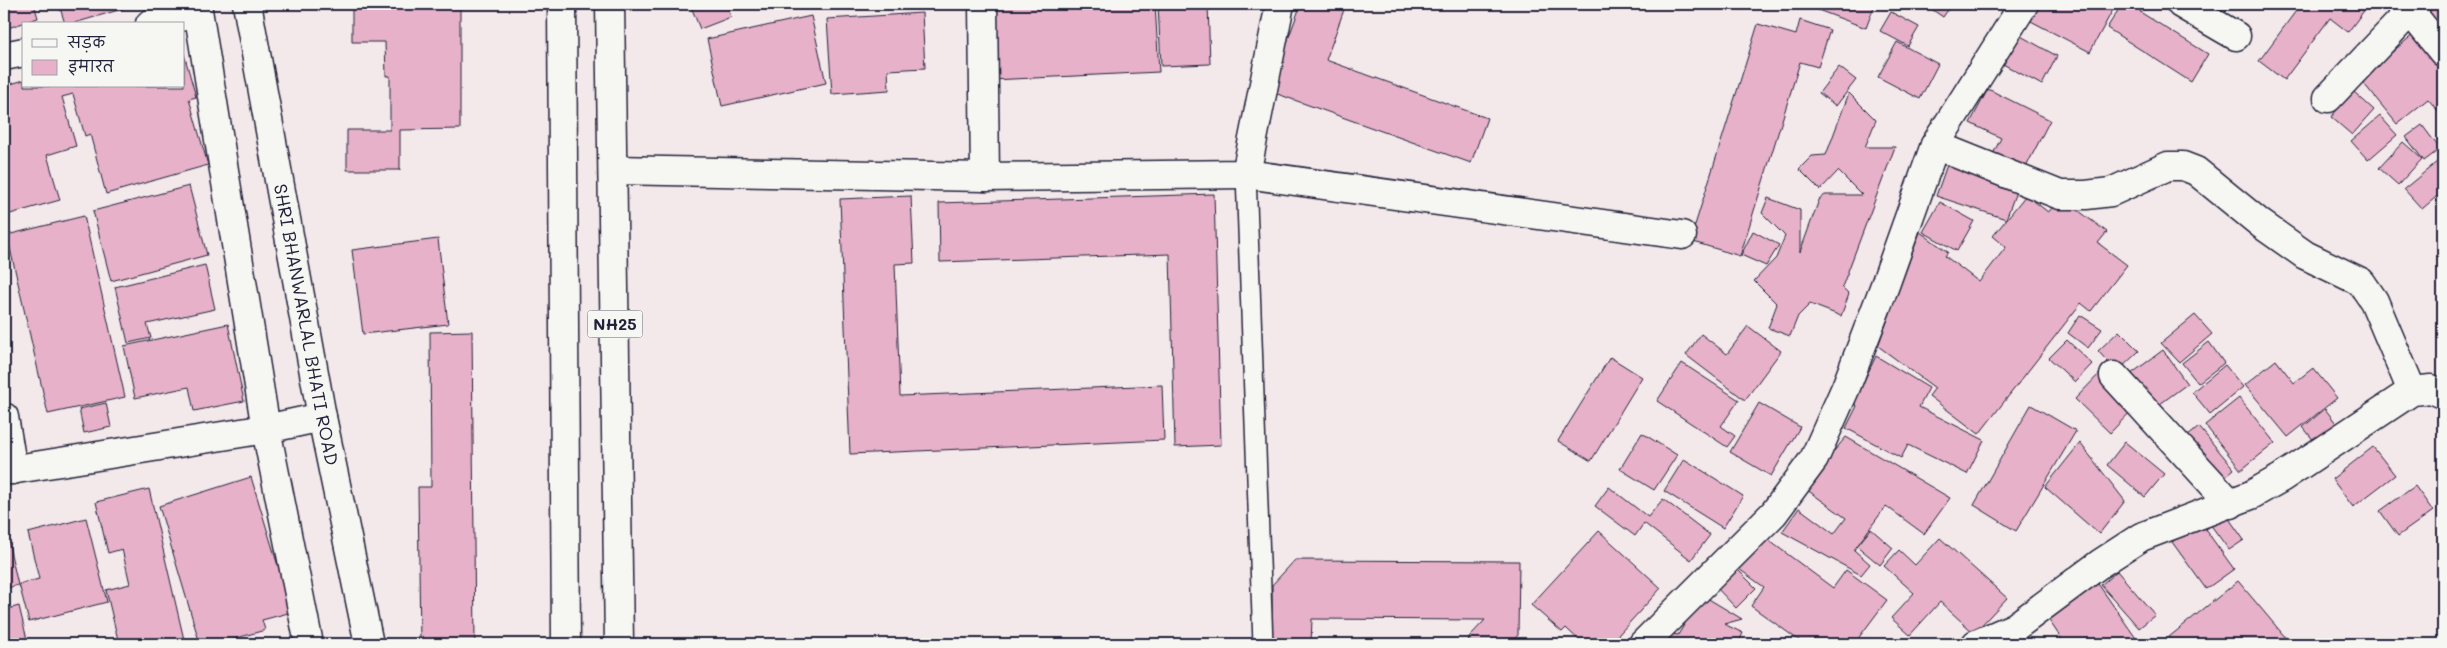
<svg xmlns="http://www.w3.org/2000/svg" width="2447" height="648" font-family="Mali,'Playpen Sans Deva',sans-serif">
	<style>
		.building { fill: #e7b1c9; stroke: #22223b }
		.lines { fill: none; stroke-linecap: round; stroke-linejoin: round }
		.lane-casing { stroke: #22223b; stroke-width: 22 }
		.street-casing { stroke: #22223b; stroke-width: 31 }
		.primary-casing { stroke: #22223b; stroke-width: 31 }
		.lane { stroke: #f6f6f2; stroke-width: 19 }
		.street { stroke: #f6f6f2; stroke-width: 28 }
		.primary { stroke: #f6f6f2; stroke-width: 28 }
		.labels { text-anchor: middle; stroke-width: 5; stroke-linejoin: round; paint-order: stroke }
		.shield { fill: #f6f6f2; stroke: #626272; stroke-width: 1 }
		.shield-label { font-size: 16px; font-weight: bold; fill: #22223b }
		.street-label { font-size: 18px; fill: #22223b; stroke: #f6f6f2 }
	</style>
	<rect width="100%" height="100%" fill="#f3e8ea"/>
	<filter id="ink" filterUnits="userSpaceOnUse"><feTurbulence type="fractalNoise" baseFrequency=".02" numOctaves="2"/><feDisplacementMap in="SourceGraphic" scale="10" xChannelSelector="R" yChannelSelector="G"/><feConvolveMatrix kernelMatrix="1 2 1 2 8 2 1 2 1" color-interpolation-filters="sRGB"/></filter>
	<g filter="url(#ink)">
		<g class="building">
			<path d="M4,4H34L38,18L5,29Z"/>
			<path d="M59,4H139L71,24H65Z"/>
			<path d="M352,4H460V129L400,130V170H347V130H390V76H386L385,42H352Z"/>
			<path d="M690,4H727L731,17L700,29Z"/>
			<path d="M988,4H1155L1159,72L992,80Z"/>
			<path d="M1158,4H1208L1210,64L1161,66Z"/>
			<path d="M1301,4H1346L1326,60L1487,118L1471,163L1269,91Z"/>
			<path d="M1802,4H1875L1866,28Z"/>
			<path d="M1924,4H1952L1943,17Z"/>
			<path d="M2035,4H2116L2090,52L2027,19Z"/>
			<path d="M2122,4H2145L2140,12L2208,54L2191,82L2107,28Z"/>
			<path d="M2193,4H2230L2218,21Z"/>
			<path d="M2301,4H2369L2348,32L2330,18L2284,80L2259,61Z"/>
			<path d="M2422,4H2443V40Z"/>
			<path d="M1891,12L1919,27L1908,46L1880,31Z"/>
			<path d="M922,13L925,68L888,70L889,90L832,94L827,19Z"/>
			<path d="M811,16L826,83L722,106L707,39Z"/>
			<path d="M1800,20L1830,30L1818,67L1800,62L1740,256L1690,241L1758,24L1796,35Z"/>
			<path d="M2415,33L2443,66V117L2428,99L2397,124L2360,79Z"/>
			<path d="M2017,34L2057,56L2042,85L2001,63Z"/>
			<path d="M1897,42L1938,64L1920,99L1878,77Z"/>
			<path d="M184,54L196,97L189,99L208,165L106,194L90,134L85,136L73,94L62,97L76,146L47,155L60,200L10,214L4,193V86L24,80V86H184Z"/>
			<path d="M1839,67L1856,80L1836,106L1819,93Z"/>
			<path d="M1988,89L2050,120L2024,171L1992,156L2001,138L1970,123Z"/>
			<path d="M2353,91L2374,110L2352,135L2331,117Z"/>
			<path d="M1849,93L1876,120L1865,147H1895L1842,287L1849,294L1841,316L1810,304L1798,316L1790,336L1768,328L1777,304L1754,281L1776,258L1785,236L1762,213L1768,198L1800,210V252L1819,200L1825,195H1862L1838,171L1820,190L1799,169L1812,156L1826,155Z"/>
			<path d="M2380,116L2397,135L2368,160L2351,141Z"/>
			<path d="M2422,125L2440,149L2424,161L2406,137Z"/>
			<path d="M2403,142L2422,159L2398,185L2379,168Z"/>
			<path d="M2443,157V191L2422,209L2404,189Z"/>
			<path d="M1947,165L2017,189L2006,219L1936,196Z"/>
			<path d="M189,186L207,255L111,281L93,211Z"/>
			<path d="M1214,194L1221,445L1175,447L1170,254L940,262L939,203Z"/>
			<path d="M2026,195L2048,212L2063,199L2107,232L2098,243L2127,265L2091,311L2081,303L1979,434L1929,396L1935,388L1878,346L1920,232L1948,252L1945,256L1979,282L2006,247L1993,236Z"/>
			<path d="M911,196L914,263L895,264L900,396L1162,385L1164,440L850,454L840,199Z"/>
			<path d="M1940,202L1974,221L1957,251L1923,232Z"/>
			<path d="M84,216L125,397L48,414L7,235Z"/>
			<path d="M1753,231L1779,245L1766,266L1741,255Z"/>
			<path d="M438,239L448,324L363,334L352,250Z"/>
			<path d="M205,265L215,309L147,324L151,338L128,343L115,287Z"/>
			<path d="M2080,315L2102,329L2088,348L2068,333Z"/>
			<path d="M2195,315L2212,334L2179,362L2161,343Z"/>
			<path d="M228,324L244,401L194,411L189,387L135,398L124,346Z"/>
			<path d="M1748,326L1781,351L1745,400L1686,355L1701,334L1727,354Z"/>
			<path d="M472,331L475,644H420L418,487H431L430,332Z"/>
			<path d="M2119,331L2139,351L2117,372L2098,351Z"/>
			<path d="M2067,340L2092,364L2075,382L2049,358Z"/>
			<path d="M2209,342L2224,363L2198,383L2182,363Z"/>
			<path d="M2163,350L2187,384L2152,410L2127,377Z"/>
			<path d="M1876,356L1929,388L1919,407L1984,440L1967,474L1908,445L1901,458L1846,428L1857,406L1854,402Z"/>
			<path d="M1610,357L1642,377L1591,461L1558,441Z"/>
			<path d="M2276,360L2294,383L2313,368L2337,398L2288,437L2245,385Z"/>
			<path d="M1682,363L1739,400L1721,426L1735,436L1727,447L1657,401Z"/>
			<path d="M2225,365L2243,387L2210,414L2192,392Z"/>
			<path d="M2102,371L2137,405L2110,433L2075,399Z"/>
			<path d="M2239,398L2275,443L2241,470L2205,425Z"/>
			<path d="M106,403L111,427L84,433L79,409Z"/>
			<path d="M1759,403L1800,427L1771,476L1730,452Z"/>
			<path d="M2031,405L2076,431L2016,531L1974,505Z"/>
			<path d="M2325,409L2340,428L2318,446L2303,427Z"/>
			<path d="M2199,427L2234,469L2216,484L2181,442Z"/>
			<path d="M1642,433L1677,455L1654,490L1620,469Z"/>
			<path d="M1846,437L1950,498L1924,534L1886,506L1854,550L1870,564L1861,575L1782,532L1799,508L1834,534L1846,518L1803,487Z"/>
			<path d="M2125,442L2164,474L2145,497L2107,465Z"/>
			<path d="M2080,443L2125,501L2099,534L2045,487Z"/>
			<path d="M2373,447L2395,475L2353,507L2332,479Z"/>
			<path d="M1684,459L1743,496L1723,528L1664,491Z"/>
			<path d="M251,477L292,612L262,620L265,630L216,644H200L159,506Z"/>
			<path d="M2415,486L2433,511L2398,536L2380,511Z"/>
			<path d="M1609,487L1648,517L1663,499L1710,535L1691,560L1644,523L1635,536L1595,506Z"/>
			<path d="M149,489L185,644H119L106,590L130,584L122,549L108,553L96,502Z"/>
			<path d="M2225,513L2244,540L2229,550L2210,524Z"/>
			<path d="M86,518L107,602L29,622L19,584L39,579L28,533Z"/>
			<path d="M2200,522L2234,569L2206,589L2172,542Z"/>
			<path d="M4,523L18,585L4,589Z"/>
			<path d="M1871,529L1893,548L1880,565L1857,546Z"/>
			<path d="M1599,531L1661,588L1610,644H1583L1566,628L1562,632L1531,605Z"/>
			<path d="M1763,536L1833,588L1846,570L1887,600L1854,644H1804L1751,606L1764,587L1739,569Z"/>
			<path d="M1940,538L2007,598L1974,633L1940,602L1910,635L1891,618L1914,593L1884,566L1899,550L1915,565Z"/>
			<path d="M1295,560L1519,561L1518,635L1510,644H1468L1469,637L1485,620L1312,619L1311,644H1272V585Z"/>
			<path d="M1736,568L1756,588L1736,608L1716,587Z"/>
			<path d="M2117,571L2155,615L2139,628L2101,585Z"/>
			<path d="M2094,578L2140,644H2065L2044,613Z"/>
			<path d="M2238,581L2291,644H2175L2169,637Z"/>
			<path d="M1702,595L1742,619L1724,624L1743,633L1738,644H1657L1664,633L1678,635Z"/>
			<path d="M19,606L28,644H4V610Z"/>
		</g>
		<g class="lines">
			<g class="lane-casing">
				<path id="lane" d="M1246,174L1263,644"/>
			</g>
			<g class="street-casing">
				<g id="street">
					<path d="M197,4L266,429L309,644"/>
					<path id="s1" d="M247,4L322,417L369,644"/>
					<path d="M2181,4L2236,36"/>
					<path d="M2401,4L2410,11L2443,52"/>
					<path d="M150,24L198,13"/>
					<path d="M4,56L24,52"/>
					<path d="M2328,98L2417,4"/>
					<path d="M1935,145L2060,195H2086L2111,192L2168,166H2183L2196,171L2261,224L2305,255L2361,282L2374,301L2412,391"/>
					<path d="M613,170L985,177L983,4"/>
					<path d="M1246,174L1682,235"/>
					<path d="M985,177L1246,174L1280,4"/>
					<path d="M2114,376L2231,504"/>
					<path d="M4,417L13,470"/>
					<path d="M4,471L266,429L322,417"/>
					<path d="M1643,644L1774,513L1814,459L1846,387L1885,285L1935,145L2024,4"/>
					<path d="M1976,644L2015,627L2101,563L2141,537L2251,495L2281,478L2412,391L2431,389L2443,394"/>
				</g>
			</g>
			<g class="primary-casing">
				<g id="primary">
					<path d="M562,4L566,644"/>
					<path d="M610,4L619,644"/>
				</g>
			</g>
			<use href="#lane" class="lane"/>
			<use href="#street" class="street"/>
			<use href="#primary" class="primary"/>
		</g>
	</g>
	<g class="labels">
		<rect class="shield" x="587.5" y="310.5" width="55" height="27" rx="4"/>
		<g class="shield-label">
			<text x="615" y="330">NH25</text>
		</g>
		<g class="street-label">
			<text dy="6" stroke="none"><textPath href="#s1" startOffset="326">SHRI BHANWARLAL BHATI ROAD</textPath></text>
		</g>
	</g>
	<rect width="2447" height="648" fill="none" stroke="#f6f6f2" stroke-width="20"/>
	<rect x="10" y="10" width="2427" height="628" fill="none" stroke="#22223b" stroke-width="2" filter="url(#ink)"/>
	<rect x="22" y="22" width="162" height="65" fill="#f6f6f2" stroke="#a1a1a9"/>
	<rect x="32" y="39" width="25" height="8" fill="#f6f6f2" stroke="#a1a1a9"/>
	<text x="68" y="48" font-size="15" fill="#22223b">सड़क</text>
	<rect x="32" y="60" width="25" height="15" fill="#e7b1c9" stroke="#a1a1a9"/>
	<text x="68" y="72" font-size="15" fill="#22223b">इमारत</text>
</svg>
